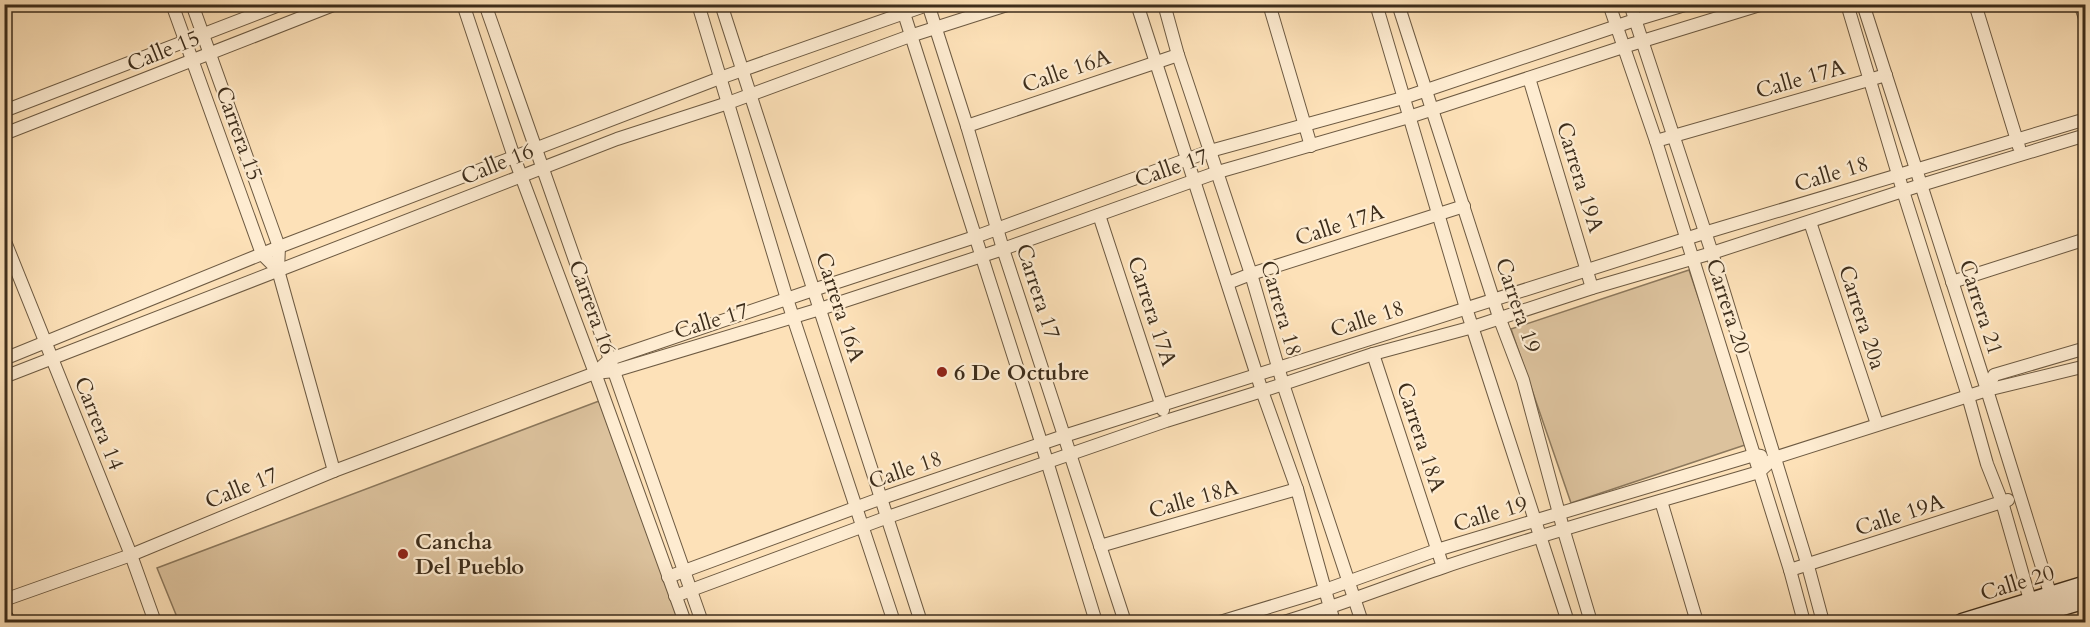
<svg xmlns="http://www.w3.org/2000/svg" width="2090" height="627" font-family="Cardo,serif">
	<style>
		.green { fill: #dcc29d; stroke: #8c785c; stroke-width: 1.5 }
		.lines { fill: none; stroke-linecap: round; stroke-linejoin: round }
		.street-casing { stroke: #6d5a42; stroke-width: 14 }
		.secondary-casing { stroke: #3d2d1b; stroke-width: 19 }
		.primary-casing { stroke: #3d2d1b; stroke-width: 20 }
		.street { stroke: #feecd1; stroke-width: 12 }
		.secondary { stroke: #feecd1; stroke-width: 16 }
		.primary { stroke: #fde1b8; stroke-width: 18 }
		.poi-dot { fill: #8f2418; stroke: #feecd1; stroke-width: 2 }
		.labels { text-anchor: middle; stroke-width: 4.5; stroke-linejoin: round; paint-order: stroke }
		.street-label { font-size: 22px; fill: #3d2d1b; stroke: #feecd1 }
		.poi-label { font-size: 22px; font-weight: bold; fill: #3d2d1b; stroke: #feecd1; text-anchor: start }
	</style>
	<rect width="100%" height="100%" fill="#fde1b8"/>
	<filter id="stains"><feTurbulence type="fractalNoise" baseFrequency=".00333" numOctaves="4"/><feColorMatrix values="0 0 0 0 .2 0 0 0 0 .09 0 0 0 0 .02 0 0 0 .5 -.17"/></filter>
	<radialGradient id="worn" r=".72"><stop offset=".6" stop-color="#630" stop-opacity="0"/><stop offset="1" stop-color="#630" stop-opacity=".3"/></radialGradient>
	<g class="green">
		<path d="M1689,270L1748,444L1571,503L1511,329Z"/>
		<path d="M599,401L679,622H179L157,568Z"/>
	</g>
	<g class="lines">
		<g class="street-casing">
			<g id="street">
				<path d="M172,4L262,254L278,270"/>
				<path d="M192,4L279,247L278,270L334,471"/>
				<path d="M463,4L514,157L595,373L685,622"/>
				<path d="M485,4L702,622"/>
				<path d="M698,4L787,299L894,622"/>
				<path d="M721,4L921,622"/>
				<path d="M901,4L1042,445L1096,622"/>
				<path d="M928,4L967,126L1003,249L1125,622"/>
				<path d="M1137,4L1262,391L1297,489L1334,622"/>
				<path d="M1164,4L1178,55L1251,274L1283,384L1362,622"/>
				<path d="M1269,4L1311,146"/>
				<path d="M1376,4L1466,308L1568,622"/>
				<path d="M1398,4L1499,317L1523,380L1563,528L1591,622"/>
				<path d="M1609,4L1656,141L1790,570L1804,622"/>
				<path d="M1630,4L1712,253L1808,566L1823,622"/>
				<path d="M1847,4L1903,191L1968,396L1987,464L2002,502L2032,607"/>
				<path d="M1863,4L1987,390L2059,622"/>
				<path d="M1975,4L2019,147"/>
				<path d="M2080,4L2086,21"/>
				<path d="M1529,78L1592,288"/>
				<path d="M4,111L282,4"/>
				<path d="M967,126L1178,55"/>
				<path d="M4,134L336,4"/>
				<path d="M1656,141L1886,75"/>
				<path d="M1099,215L1163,410"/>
				<path d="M1810,222L1877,424"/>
				<path d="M4,239L131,555L155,622"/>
				<path d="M1952,282L2086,239"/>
				<path d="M1228,283L1251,274L1464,206"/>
				<path d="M1373,354L1443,567"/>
				<path d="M4,359L279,247L720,78L930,4"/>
				<path d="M595,373L610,359L813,290L975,237L1210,151L1403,98L1635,20L1688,4"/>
				<path d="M4,377L617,139L728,103L910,36L1010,4"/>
				<path d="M1987,390L1994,375L2086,348"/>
				<path d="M1661,501L1697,622"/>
				<path d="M1100,546L1297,489"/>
				<path d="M1790,570L2008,500"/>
				<path d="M668,577L882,498L1064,436L1704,233L2086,119"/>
				<path d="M675,596L888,517L1166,421L1262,391L1373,354L1473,327L1592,288L1712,253L1921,185L2086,135"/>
				<path d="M4,600L131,555L334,471L595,373L614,371L820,309L1003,249L1218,172L1409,117L1623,47L1763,4"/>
				<path d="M1220,622L1325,590L1437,550L1754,455L1761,456"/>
				<path d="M1284,622C1338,606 1390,585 1444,567C1548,532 1654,503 1759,472L1774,458L1987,390L2086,366"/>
			</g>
		</g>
		<g class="secondary-casing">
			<g id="secondary">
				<path d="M1962,622L2086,584"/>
				<path d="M2011,622L2086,600"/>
			</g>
		</g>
		<g class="primary-casing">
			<path id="primary" d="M4,618L6,622"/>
		</g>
		<use href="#street" class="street"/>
		<use href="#secondary" class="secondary"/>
		<use href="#primary" class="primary"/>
	</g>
	<g class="poi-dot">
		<circle cx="942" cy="372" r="6"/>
		<circle cx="403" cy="554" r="6"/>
	</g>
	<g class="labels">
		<g class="street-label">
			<text transform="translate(163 50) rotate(-22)" y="8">Calle 15</text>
			<text transform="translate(1066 70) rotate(-19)" y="8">Calle 16A</text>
			<text transform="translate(1800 78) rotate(-16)" y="8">Calle 17A</text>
			<text transform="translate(240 133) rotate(70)" y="8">Carrera 15</text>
			<text transform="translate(497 163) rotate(-22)" y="8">Calle 16</text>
			<text transform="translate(1171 167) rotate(-19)" y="8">Calle 17</text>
			<text transform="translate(1831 173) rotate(-17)" y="8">Calle 18</text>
			<text transform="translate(1581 177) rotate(73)" y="8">Carrera 19A</text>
			<text transform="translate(1339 224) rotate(-18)" y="8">Calle 17A</text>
			<text transform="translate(1039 291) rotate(72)" y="8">Carrera 17</text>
			<text transform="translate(1519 305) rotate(71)" y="8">Carrera 19</text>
			<text transform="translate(1729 306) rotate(72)" y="8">Carrera 20</text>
			<text transform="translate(593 307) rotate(70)" y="8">Carrera 16</text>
			<text transform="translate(841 307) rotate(72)" y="8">Carrera 16A</text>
			<text transform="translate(1982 307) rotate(72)" y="8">Carrera 21</text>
			<text transform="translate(1282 308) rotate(74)" y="8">Carrera 18</text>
			<text transform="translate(1153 311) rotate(72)" y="8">Carrera 17A</text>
			<text transform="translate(1863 317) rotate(72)" y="8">Carrera 20a</text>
			<text transform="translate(1367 318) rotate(-18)" y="8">Calle 18</text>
			<text transform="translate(711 320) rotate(-17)" y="8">Calle 17</text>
			<text transform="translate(100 423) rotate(68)" y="8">Carrera 14</text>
			<text transform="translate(1422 437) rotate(72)" y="8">Carrera 18A</text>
			<text transform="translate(905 469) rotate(-19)" y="8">Calle 18</text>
			<text transform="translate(241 487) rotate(-22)" y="8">Calle 17</text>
			<text transform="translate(1193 498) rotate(-16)" y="8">Calle 18A</text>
			<text transform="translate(1490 513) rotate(-17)" y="8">Calle 19</text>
			<text transform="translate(1899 514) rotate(-18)" y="8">Calle 19A</text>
			<text transform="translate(2017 582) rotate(-17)" y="8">Calle 20</text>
		</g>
		<g class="poi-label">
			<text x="954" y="380">6 De Octubre</text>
			<text x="415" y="549">Cancha<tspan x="415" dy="25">Del Pueblo</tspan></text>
		</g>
	</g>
	<rect width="2090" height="627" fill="none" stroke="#fde1b8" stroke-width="24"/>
	<rect x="6" y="6" width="2078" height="615" fill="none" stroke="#3d2d1b" stroke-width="3"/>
	<rect x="12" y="12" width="2066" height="603" fill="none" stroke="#3d2d1b" stroke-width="1.5"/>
	<rect width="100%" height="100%" filter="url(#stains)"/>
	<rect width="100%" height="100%" fill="url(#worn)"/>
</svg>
